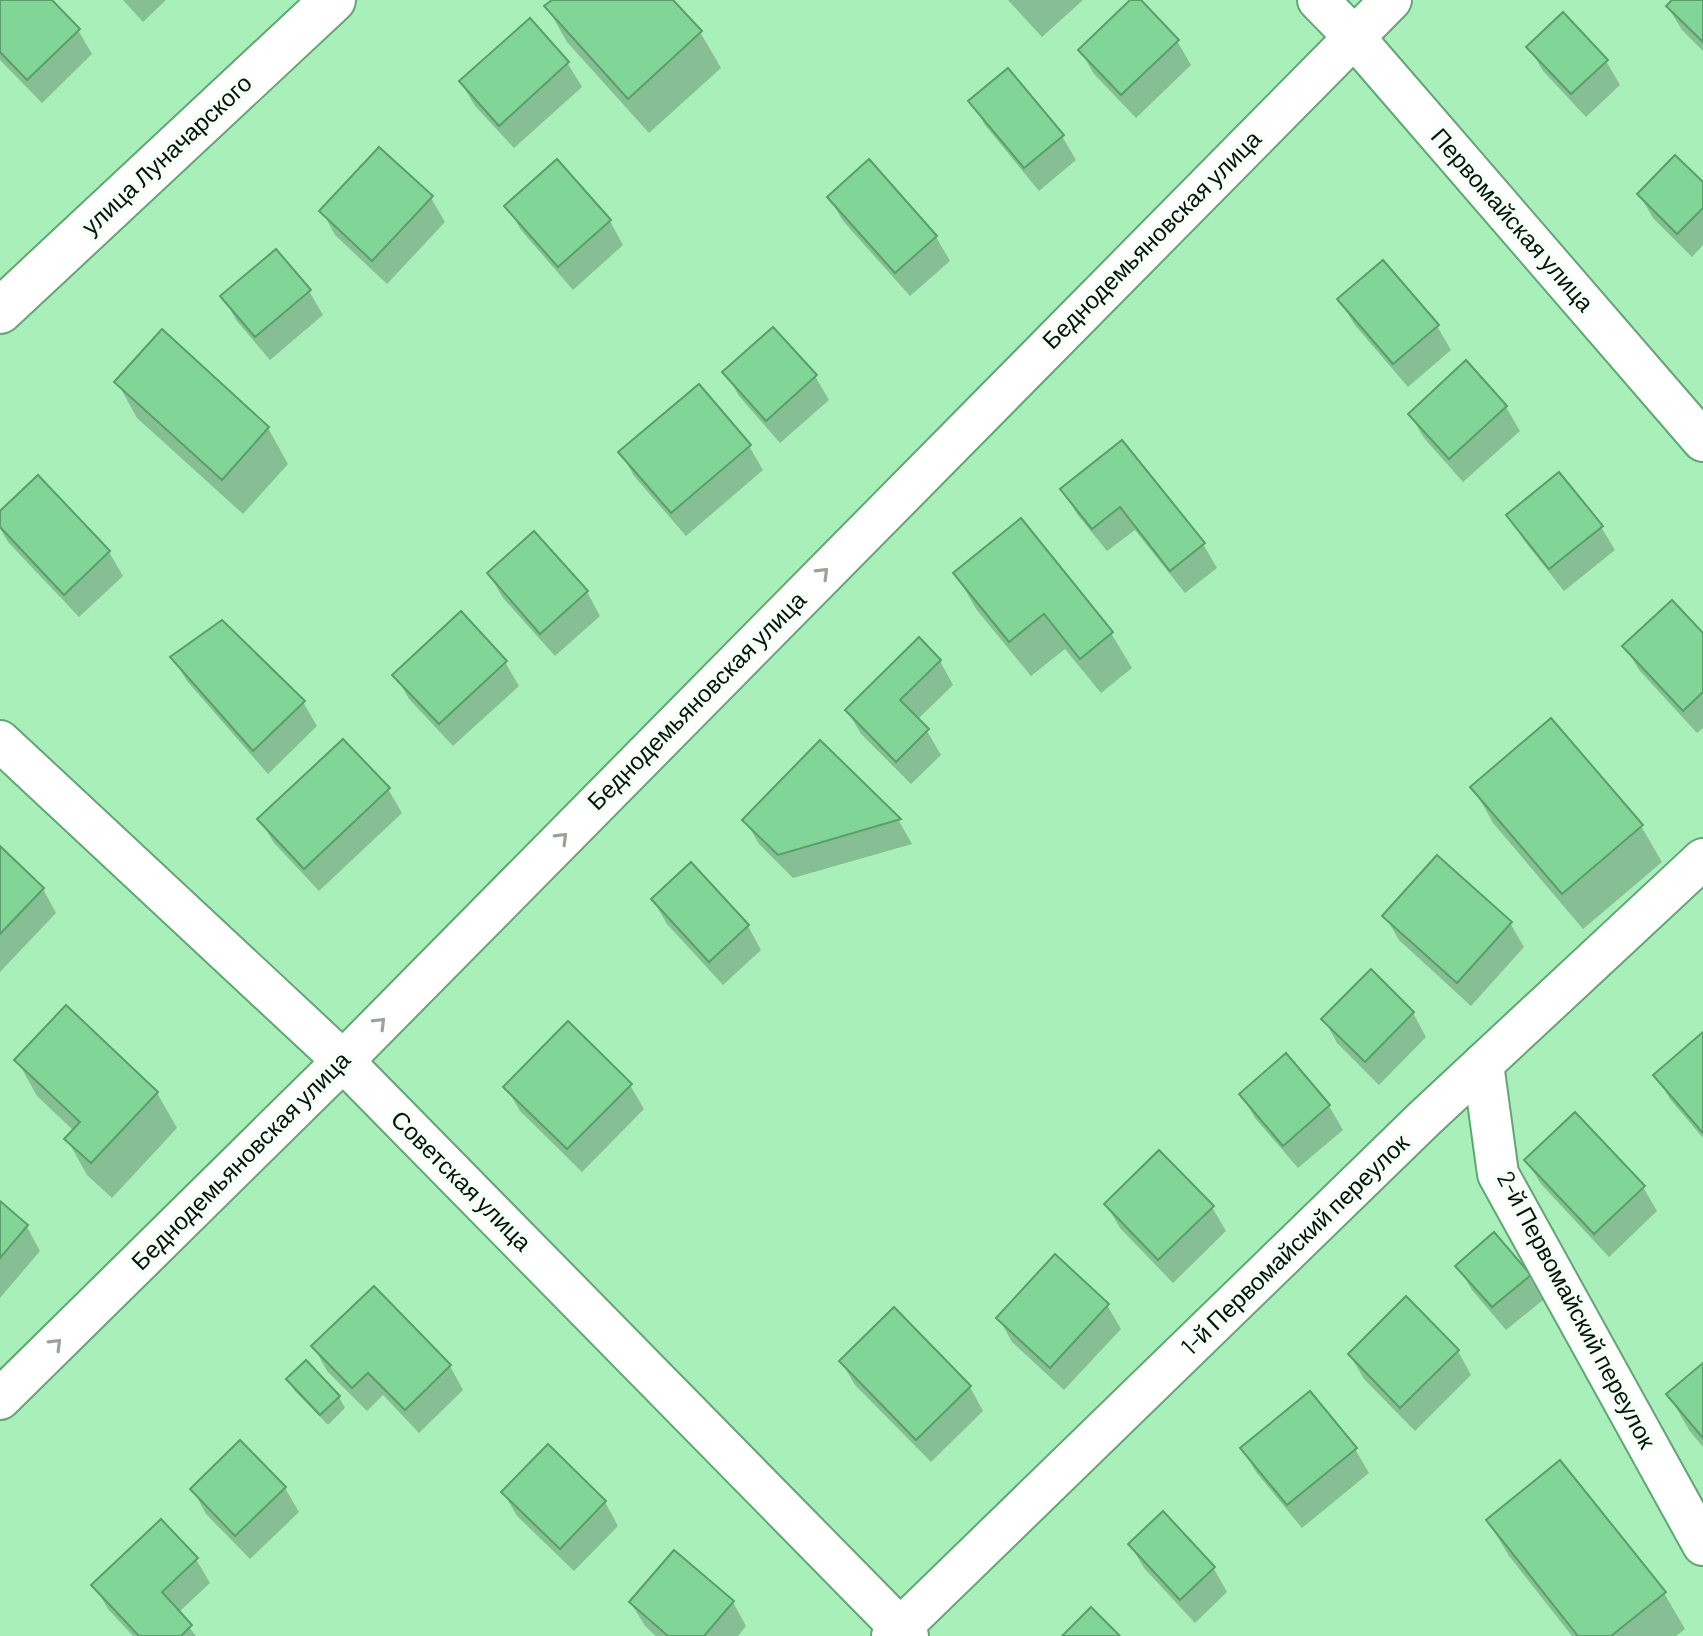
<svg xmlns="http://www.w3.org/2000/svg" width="1703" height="1636" font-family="Barlow,sans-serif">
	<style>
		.shadow { fill: #0003 }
		.building { fill: #81d597; stroke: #5a9e6c; stroke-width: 2 }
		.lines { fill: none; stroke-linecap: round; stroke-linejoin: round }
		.minor-casing { stroke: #62a674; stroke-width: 44 }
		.secondary-casing { stroke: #62a674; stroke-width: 48 }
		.minor { stroke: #fff; stroke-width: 40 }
		.secondary { stroke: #fff; stroke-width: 44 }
		.oneway { stroke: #99a29b }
		.labels { text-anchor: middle; stroke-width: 8; stroke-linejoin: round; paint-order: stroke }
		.street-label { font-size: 24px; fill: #001605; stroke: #f8fef9 }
	</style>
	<rect width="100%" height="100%" fill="#a8efb9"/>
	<g class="shadow">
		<path d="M0,0H49L78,30L92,54L42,103L0,60Z"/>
		<path d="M123,0H166L143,22Z"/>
		<path d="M555,0H670L700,32L721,68L649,133L567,42L547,7Z"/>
		<path d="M1008,0H1083L1042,37Z"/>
		<path d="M1132,0H1138L1177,41L1191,65L1136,118L1094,74L1080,50Z"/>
		<path d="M1674,0H1703V51L1682,30L1668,7Z"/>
		<path d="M530,20L568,64L582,87L514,148L475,106L461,82Z"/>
		<path d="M1529,47L1606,61L1620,85L1586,117L1543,71Z"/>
		<path d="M971,101L1062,136L1076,160L1039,191L985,125Z"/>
		<path d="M557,161L610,221L623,245L573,290L521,230L507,206Z"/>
		<path d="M869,162L936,237L950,261L910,296L843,221L829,197Z"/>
		<path d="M1703,185V245L1692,257L1653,218L1639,194Z"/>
		<path d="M431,198L445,222L387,284L335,235L322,211Z"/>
		<path d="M309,291L323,315L270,360L236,320L223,296Z"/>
		<path d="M1340,300L1437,326L1451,350L1408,387L1354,324Z"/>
		<path d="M773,330L815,376L829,400L780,443L739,396L725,372Z"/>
		<path d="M117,382L268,428L288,464L243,514L137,418Z"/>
		<path d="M1506,407L1520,431L1463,482L1424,438L1410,414Z"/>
		<path d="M1122,443L1203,544L1217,568L1185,593L1135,530L1107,551L1077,514L1063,490Z"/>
		<path d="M749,446L763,470L686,536L634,476L621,452Z"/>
		<path d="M38,477L109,552L123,576L79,617L8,542L0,528V513Z"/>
		<path d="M1509,516L1601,527L1615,550L1564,591L1523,539Z"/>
		<path d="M489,574L587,592L600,616L555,656L503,598Z"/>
		<path d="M956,574L1111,633L1132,668L1101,693L1065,649L1031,676L976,609Z"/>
		<path d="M1703,636V728L1697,733L1639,670L1625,646Z"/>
		<path d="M173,658L303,702L317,726L268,774L187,681Z"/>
		<path d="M940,661L953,685L917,720L927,731L941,755L911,784L861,734L847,710Z"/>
		<path d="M505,662L519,686L453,746L409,699L395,675Z"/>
		<path d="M820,743L899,821L912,844L793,878L759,844L745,820Z"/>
		<path d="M1473,787L1641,826L1662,862L1583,929L1493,823Z"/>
		<path d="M388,789L402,813L319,891L274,843L260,819Z"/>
		<path d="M0,849L43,889L56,913L0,972Z"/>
		<path d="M691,865L748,926L761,950L723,985L667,924L653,900Z"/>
		<path d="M1385,916L1510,923L1524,947L1471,1006L1399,940Z"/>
		<path d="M1371,972L1413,1013L1426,1037L1379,1085L1337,1043L1324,1019Z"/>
		<path d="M1703,1035V1138L1670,1099L1656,1075Z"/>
		<path d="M17,1060L157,1093L177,1128L112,1198L87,1175L67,1139L74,1131L37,1096Z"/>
		<path d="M630,1085L644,1109L582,1172L520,1111L506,1087Z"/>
		<path d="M1241,1094L1329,1106L1343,1130L1298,1168L1255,1118Z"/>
		<path d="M1527,1161L1643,1187L1657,1211L1609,1257L1541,1184Z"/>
		<path d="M0,1203L27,1227L40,1251L0,1298Z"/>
		<path d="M1106,1204L1212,1207L1226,1231L1173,1283L1120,1228Z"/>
		<path d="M1458,1266L1529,1276L1543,1300L1506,1330L1472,1290Z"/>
		<path d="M1107,1305L1121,1329L1064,1390L1012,1342L999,1318Z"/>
		<path d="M314,1347L450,1366L463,1390L419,1433L383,1395L367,1411L327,1371Z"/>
		<path d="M1458,1351L1471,1375L1415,1431L1364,1379L1350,1355Z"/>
		<path d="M841,1361L970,1387L983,1411L931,1462L855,1385Z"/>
		<path d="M1703,1366V1447L1689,1430L1669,1395Z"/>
		<path d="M288,1380L339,1397L345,1408L328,1425L295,1391Z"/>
		<path d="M1242,1448L1355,1449L1369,1473L1302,1528L1256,1472Z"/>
		<path d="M285,1488L299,1512L250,1559L206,1514L193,1490Z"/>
		<path d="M503,1492L605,1502L618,1526L574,1571L517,1516Z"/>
		<path d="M1163,1514L1214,1569L1227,1592L1195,1623L1144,1568L1130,1544Z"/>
		<path d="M1488,1521L1664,1593L1685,1629L1676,1636H1572L1509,1556Z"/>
		<path d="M196,1559L210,1583L178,1613L196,1636H133L108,1609L94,1585Z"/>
		<path d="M733,1602L746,1626L738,1636H656L645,1626L631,1603Z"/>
	</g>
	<g class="building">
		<path d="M0,0H52L80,29L27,80L0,52Z"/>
		<path d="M552,0H673L702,31L628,99L544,6Z"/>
		<path d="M1130,0H1141L1179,40L1121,95L1078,50Z"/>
		<path d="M1672,0H1703V42L1666,6Z"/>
		<path d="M1563,12L1608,60L1571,94L1526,47Z"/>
		<path d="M530,18L569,62L499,126L459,81Z"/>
		<path d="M1008,68L1064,135L1024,168L968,101Z"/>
		<path d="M379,147L433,196L372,261L319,211Z"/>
		<path d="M1675,155L1703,182V208L1677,234L1637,194Z"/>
		<path d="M557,159L611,220L558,267L504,206Z"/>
		<path d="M869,159L937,236L895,273L827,197Z"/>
		<path d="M276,249L311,290L255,337L220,296Z"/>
		<path d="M1383,260L1439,325L1393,364L1337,299Z"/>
		<path d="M773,327L817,375L766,421L722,372Z"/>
		<path d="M162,329L269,427L222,480L114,382Z"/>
		<path d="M1466,360L1507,406L1449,459L1408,414Z"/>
		<path d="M699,384L751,445L671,513L618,452Z"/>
		<path d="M1122,440L1205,543L1170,571L1120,507L1092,529L1060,489Z"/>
		<path d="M1559,472L1603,526L1549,569L1506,515Z"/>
		<path d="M38,475L110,551L64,595L0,527V511Z"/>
		<path d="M1021,518L1113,632L1080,659L1044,614L1009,642L953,573Z"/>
		<path d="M534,531L588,591L540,634L487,573Z"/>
		<path d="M1672,600L1703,633V692L1683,711L1622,646Z"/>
		<path d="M461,611L507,661L439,724L392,675Z"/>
		<path d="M222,620L305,701L253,751L170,657Z"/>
		<path d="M919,637L941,660L900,700L929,729L896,762L845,710Z"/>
		<path d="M1551,718L1643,825L1562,894L1470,787Z"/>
		<path d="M343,739L390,788L304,869L257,819Z"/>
		<path d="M820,740L901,819L778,855L742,820Z"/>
		<path d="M0,846L44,888L0,934Z"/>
		<path d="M1437,855L1512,922L1457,983L1382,916Z"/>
		<path d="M691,862L749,925L709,962L651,899Z"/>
		<path d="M1371,969L1414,1012L1365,1062L1321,1019Z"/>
		<path d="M66,1005L158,1092L91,1163L64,1139L80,1122L14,1060Z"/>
		<path d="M568,1021L632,1084L567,1149L503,1087Z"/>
		<path d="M1703,1032V1133L1653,1075Z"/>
		<path d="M1286,1053L1330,1105L1283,1146L1239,1094Z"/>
		<path d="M1575,1112L1645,1186L1594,1234L1524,1160Z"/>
		<path d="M1159,1150L1214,1206L1158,1260L1104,1204Z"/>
		<path d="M0,1201L28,1225L0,1258Z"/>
		<path d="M1494,1232L1531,1275L1492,1307L1455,1266Z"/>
		<path d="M1055,1254L1109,1304L1050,1368L996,1318Z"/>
		<path d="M374,1286L451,1365L405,1410L368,1373L352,1388L311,1346Z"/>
		<path d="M1406,1296L1459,1350L1400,1408L1348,1354Z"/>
		<path d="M894,1307L971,1386L916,1440L839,1361Z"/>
		<path d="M306,1360L340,1396L320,1415L286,1379Z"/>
		<path d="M1703,1363V1438L1666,1394Z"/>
		<path d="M1310,1391L1357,1448L1287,1505L1240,1448Z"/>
		<path d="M240,1440L286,1487L235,1536L190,1489Z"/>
		<path d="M548,1444L606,1501L560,1549L501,1492Z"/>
		<path d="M1560,1460L1666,1592L1611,1636H1578L1486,1520Z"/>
		<path d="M1163,1511L1215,1567L1180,1600L1128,1544Z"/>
		<path d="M161,1519L198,1558L162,1592L192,1625L181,1636H139L91,1585Z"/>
		<path d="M674,1550L734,1601L704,1636H668L629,1602Z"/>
		<path d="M1091,1607L1120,1636H1062Z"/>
	</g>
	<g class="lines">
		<g class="minor-casing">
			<g id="minor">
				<path d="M1318,0L1353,36L1703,441"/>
				<path d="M0,741L343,1061L908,1636"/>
				<path d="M1483,1064L1498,1174L1703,1545"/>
				<path d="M0,1399L343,1061L1391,0"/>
				<path d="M892,1636L1425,1118L1703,859"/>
			</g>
		</g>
		<g class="secondary-casing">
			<path id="secondary" d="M0,311L333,0"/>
		</g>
		<use href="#minor" class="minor"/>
		<use href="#secondary" class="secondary"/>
	</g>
	<defs><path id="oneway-chevron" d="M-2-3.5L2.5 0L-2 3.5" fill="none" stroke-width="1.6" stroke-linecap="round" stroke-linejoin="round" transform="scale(2)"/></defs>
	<g class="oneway">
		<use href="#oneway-chevron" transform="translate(823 573) rotate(-45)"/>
		<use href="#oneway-chevron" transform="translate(562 838) rotate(-45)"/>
		<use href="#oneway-chevron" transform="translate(380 1023) rotate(-45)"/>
		<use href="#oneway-chevron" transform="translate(56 1344) rotate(-45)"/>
	</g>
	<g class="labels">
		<g class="street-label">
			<text transform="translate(167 155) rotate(-43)" y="8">улица Луначарского</text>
			<text transform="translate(1512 220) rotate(49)" y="8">Первомайская улица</text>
			<text transform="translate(1152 240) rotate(-45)" y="8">Беднодемьяновская улица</text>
			<text transform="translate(697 701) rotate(-45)" y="8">Беднодемьяновская улица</text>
			<text transform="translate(241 1161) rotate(-45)" y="8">Беднодемьяновская улица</text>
			<text transform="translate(461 1181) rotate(45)" y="8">Советская улица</text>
			<text transform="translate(1295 1245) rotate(-44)" y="8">1-й Первомайский переулок</text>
			<text transform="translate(1576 1310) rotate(62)" y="8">2-й Первомайский переулок</text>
		</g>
	</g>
</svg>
